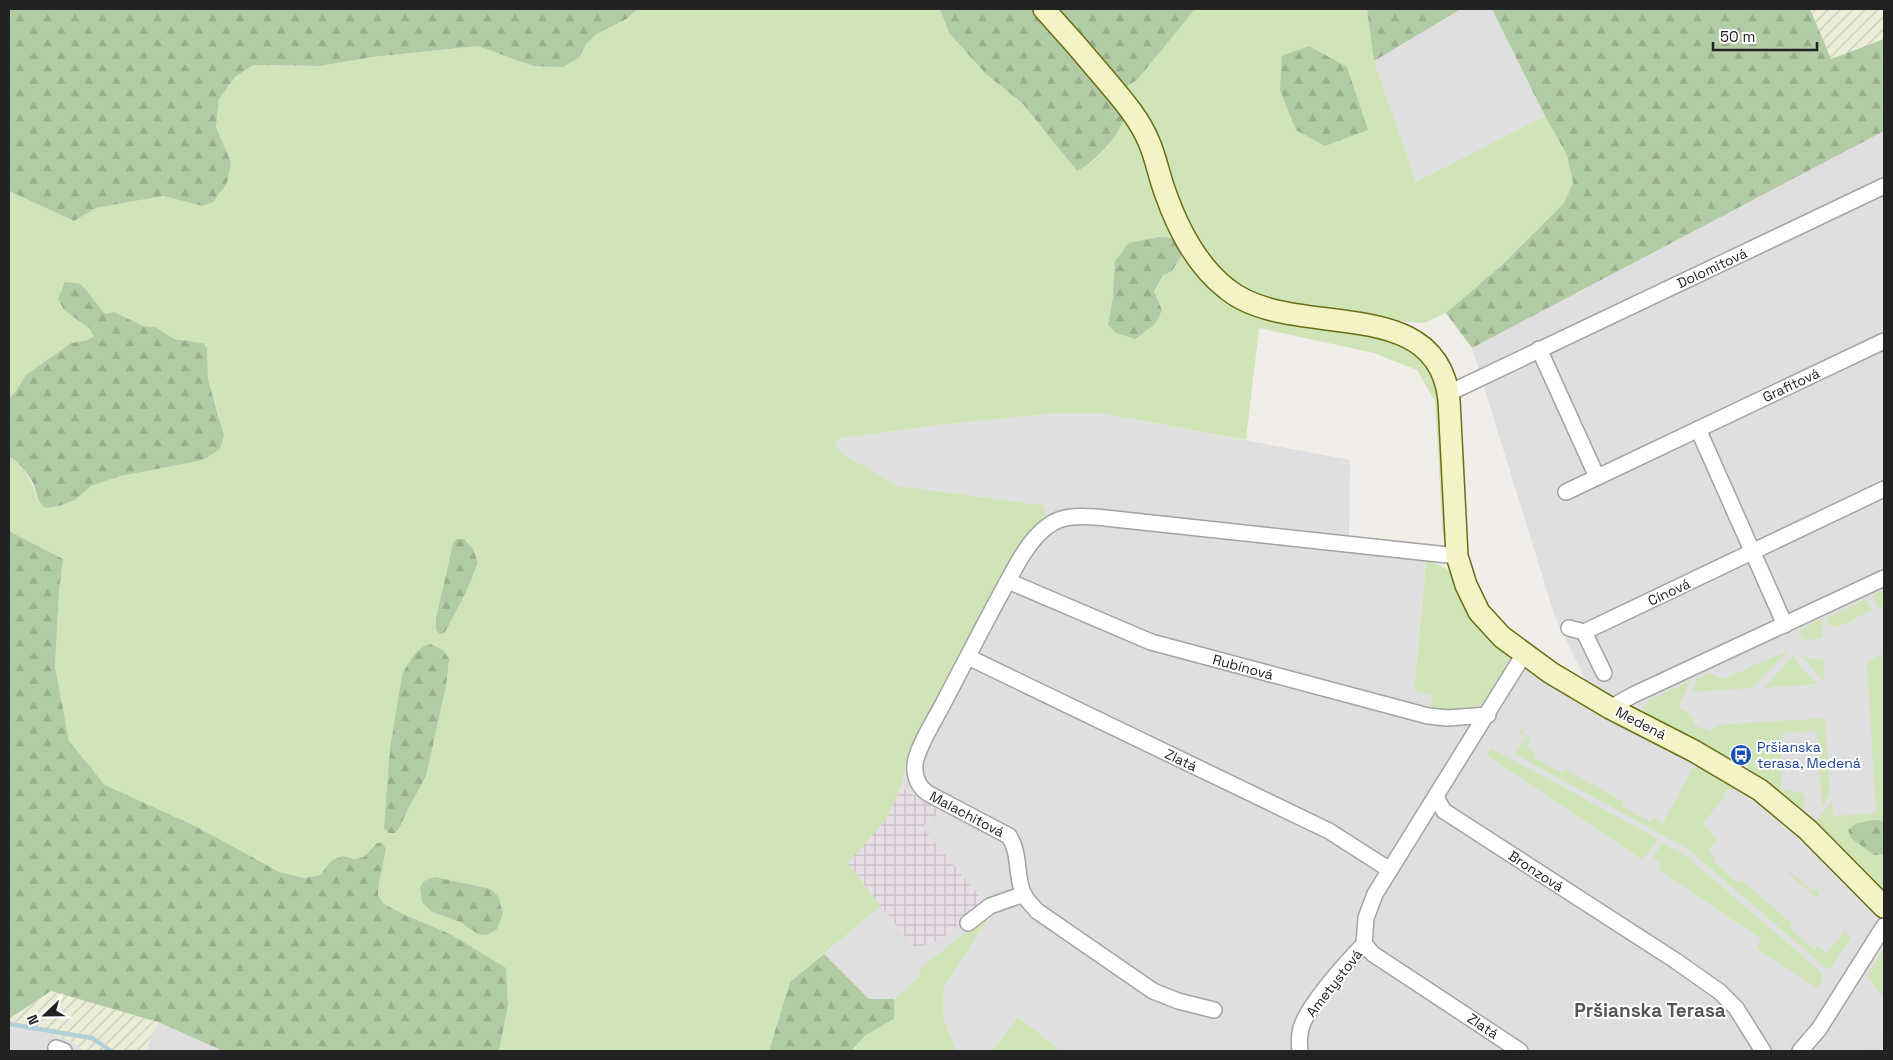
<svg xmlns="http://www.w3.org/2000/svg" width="1893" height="1060" font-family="'Space Grotesk',sans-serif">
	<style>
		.residential { fill: #e0dfdf }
		.industrial { fill: url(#industrial-grid) }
		.farmland { fill: url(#farmland-furrows) }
		.grass { fill: #cfe4b7; fill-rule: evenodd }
		.forest { fill: url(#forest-firs) }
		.parking { fill: #dedede }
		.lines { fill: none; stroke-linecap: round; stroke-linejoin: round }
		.stream { stroke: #b0d1d9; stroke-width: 4.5 }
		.street-casing { stroke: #a3a3a3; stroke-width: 18 }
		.secondary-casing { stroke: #686f13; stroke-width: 24 }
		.street { stroke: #fff; stroke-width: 15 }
		.secondary { stroke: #f3f3c6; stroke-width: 21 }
		.labels { text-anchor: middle; stroke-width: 4; stroke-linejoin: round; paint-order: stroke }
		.street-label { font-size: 14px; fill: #222; stroke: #fff }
		.transit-label { font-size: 14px; fill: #164399; stroke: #fff; text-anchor: start }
		.district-label { font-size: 19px; font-weight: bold; fill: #555; stroke: #fff }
	</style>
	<defs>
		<pattern id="industrial-grid" width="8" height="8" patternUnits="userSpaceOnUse" patternTransform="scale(1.25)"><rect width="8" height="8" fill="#e9dde7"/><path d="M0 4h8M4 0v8" fill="none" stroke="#c8bdc6"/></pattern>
		<pattern id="farmland-furrows" width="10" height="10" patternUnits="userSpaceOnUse" patternTransform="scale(1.25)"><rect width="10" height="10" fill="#ecedd8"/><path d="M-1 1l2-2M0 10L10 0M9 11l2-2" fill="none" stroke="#cacbb9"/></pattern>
		<pattern id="forest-firs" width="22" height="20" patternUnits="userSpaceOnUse" patternTransform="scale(1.25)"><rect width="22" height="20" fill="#b1cba4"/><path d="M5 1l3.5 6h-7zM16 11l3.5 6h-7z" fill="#98ae8d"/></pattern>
	</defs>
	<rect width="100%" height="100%" fill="#f1eeea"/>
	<g class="residential">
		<path d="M1461,9H1492L1545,116L1416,183L1374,61Z"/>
		<path d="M1884,131V826L1852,862L1798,809L1743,764L1589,687L1555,617L1472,348Z"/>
		<path d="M1057,413H1100L1350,460L1349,536L1427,546L1414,691L1509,650L1755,795L1868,899L1884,918V1051H1061L1018,1017L992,1051H957L944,1020L943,989L991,914L894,999H869L824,954L881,906L914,948L922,827L942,809L901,787L906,761L935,704L1043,505L898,486L840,453L834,443L841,438L947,424Z"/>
		<path d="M9,1020L68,1040L86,1051H9Z"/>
		<path d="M158,1022L223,1051H146Z"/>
	</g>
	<path class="industrial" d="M901,787L942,810L922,827L984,902L939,941L914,948L847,863L885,821Z"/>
	<g class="farmland">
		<path d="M1810,9H1884V39L1831,59Z"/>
		<path d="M51,991L158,1022L146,1051H86L68,1040L9,1020Z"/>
	</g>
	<g class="grass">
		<path d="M638,9H940L949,33L985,73L1023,104L1077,171C1099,162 1116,136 1125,115L1138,140L1174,238L1159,237L1113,296L1108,324L1162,310L1154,291L1162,276L1172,271L1183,253L1227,300L1386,335L1424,358L1442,394L1446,534L1443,538L1435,401L1417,370L1374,353L1259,328L1246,440L1100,413H1057L947,424L841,438L835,443L841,453L898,486L1043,505L1046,517L1022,544L935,704L906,761L901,787L885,821L848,863L881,906L790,982L769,1051H499L508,1006L407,916L384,904L378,895L379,883L386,849L377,843L364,857L354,859L343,856L332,860L320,875L304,878L281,872L193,825L105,785L69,741L55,667L59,592L63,559L9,531V456C25,467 33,482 37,500L59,506L75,500L91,486L121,476L203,460L219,415L208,379L207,348L203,343L174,339L156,327L143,326L114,312L105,314L93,301L64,310L90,329L94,336L88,340L71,343L26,375L14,395L9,398V191L74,221L96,208L163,196L203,206L231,162L216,127L219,99L235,77L255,65L320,66L373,57L478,46L533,66L580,57L586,44L597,34L627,20ZM473,548L478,563L466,592ZM446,686L426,776L406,813L400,827ZM432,912L497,929L478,934L460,922Z"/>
		<path d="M1195,9H1367L1374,61L1416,182L1545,116L1567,155L1573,183L1564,203L1503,264L1446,313L1424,323L1396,321L1282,305L1256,297L1224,276L1191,232L1125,88L1138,79Z"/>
		<path d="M1426,561C1438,563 1446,567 1455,576L1509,650C1512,671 1496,688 1485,704L1448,712L1430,708L1433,696L1414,691Z"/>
		<path d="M1884,591V605L1878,608L1872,595Z"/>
		<path d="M1866,599L1872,610L1839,627L1828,625L1827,618Z"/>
		<path d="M1822,619V638L1807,640L1801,638L1800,631L1802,629Z"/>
		<path d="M1789,650L1752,688L1692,692L1697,679L1709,673L1723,679Z"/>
		<path d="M1884,653V895L1815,823L1832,801L1833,816L1876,813L1867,662Z"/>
		<path d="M1801,655L1811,659H1823L1824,682Z"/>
		<path d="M1793,656L1803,670L1817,684L1764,688Z"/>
		<path d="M1691,680L1678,708L1690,713L1689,716L1693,718V724L1712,732L1716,725L1825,718L1830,792L1829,796L1822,807L1817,731L1782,733L1781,790C1796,791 1808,788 1804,808L1800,810L1743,764L1645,717L1643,710L1648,701Z"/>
		<path d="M1520,729L1525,730L1523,734L1531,738L1526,747L1536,752L1534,757L1562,773L1565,769L1624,802L1622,806L1651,822L1653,818L1663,823L1692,769L1697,767L1703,766L1738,788L1727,790L1723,796L1725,798L1722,799L1703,824L1718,840L1708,850L1716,857L1713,861L1738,883L1742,880L1792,924L1789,927L1814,950L1818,946L1826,953L1845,931L1851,938L1831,967L1826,968L1688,849L1515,754L1525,737L1517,732Z"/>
		<path d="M1491,748L1658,839L1643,860L1487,755Z"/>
		<path d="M1662,843L1686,856L1821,972L1822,981L1817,988L1756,948L1761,939L1658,869L1661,863L1653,857Z"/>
		<path d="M1790,871L1812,891L1815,888L1820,894L1816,898L1788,873Z"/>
		<path d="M992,912L943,989L944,1020L957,1051H851L866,1035L894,1019V999L920,976L919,969Z"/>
		<path d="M1884,948V998L1867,976Z"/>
		<path d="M1018,1017L1061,1051H992Z"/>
	</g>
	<g class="forest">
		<path d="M9,9H638L627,19L597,34L586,44L580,57L563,67L533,66L478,46L373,57L320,66L254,65L235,77L219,99L216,127L231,162L227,183L213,202L203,206L163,196L96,208L74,221L9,191Z"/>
		<path d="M940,9H1195L1138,79L1125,88C1125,97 1127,108 1125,116C1120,134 1094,164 1077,171L1023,104L985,73L949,33Z"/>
		<path d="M1367,9H1461L1374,61Z"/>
		<path d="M1492,9H1810L1831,59L1884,39V131L1472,348L1446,313L1503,264L1564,203L1573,183L1567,155L1545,116Z"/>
		<path d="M1309,46L1347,67L1368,130L1325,146L1296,130L1280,90L1282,56Z"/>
		<path d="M1159,237L1174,238L1183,253L1172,271L1162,276L1154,291L1162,310L1155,324L1135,339L1116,333L1108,325L1113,296L1115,261L1129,243Z"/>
		<path d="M65,282L81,284L105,314L114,312L143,326L156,327L174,339L203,343L207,348L208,379L224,436L220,449L203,460L121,476L91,486L75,500L59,506L45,508C34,497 38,494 33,483C28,473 18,462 9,456V398L14,394L26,375L71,343L88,340L94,336L90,329L64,310L58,299Z"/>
		<path d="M9,531L63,559L59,592L55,667L69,741L105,785L193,825L280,872L304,878L320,875L332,860L343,856L354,859L364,857L377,843H382L386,849L379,883L378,895L384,904L407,916L450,934L506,968L508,1006L499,1051H223L158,1022L51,991L9,1019Z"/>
		<path d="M457,539H464L473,549L478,563L466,592L445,632L440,634L436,630V619L453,544Z"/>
		<path d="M430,644L443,650L449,659L446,686L426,776L406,813L400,827L395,833H389L384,828L390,749L402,676C407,664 417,647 430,644Z"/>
		<path d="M1874,820L1884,821V854L1874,855L1851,838L1848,830L1857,823Z"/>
		<path d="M435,877L490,889L498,896L503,914L497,929L486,935L478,934L460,922L432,912L422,902L420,888L424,881Z"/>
		<path d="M824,954L869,999H894V1019L866,1035L851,1051H769L790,982Z"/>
	</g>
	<g class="parking">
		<path d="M1782,636L1786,646L1723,675L1719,665Z"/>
		<path d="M1538,674L1676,753L1673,758L1536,679Z"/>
		<path d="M1531,686L1670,763L1660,770L1682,782L1677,793L1516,701L1522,691Z"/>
		<path d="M1418,692L1433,696L1430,708L1415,703Z"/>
		<path d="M1499,721L1525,737L1513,757L1487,741Z"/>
		<path d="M1817,731L1819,788L1781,790L1782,733Z"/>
		<path d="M1478,741L1486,747L1473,768L1468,769L1454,792L1449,789Z"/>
		<path d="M1527,784L1545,796L1539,804L1522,792Z"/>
		<path d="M1756,797L1787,824L1867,899L1864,902L1826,863L1753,800Z"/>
		<path d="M1456,800L1497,826L1492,835L1451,808Z"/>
		<path d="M1753,806L1827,871L1869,914L1854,928L1815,888L1812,890L1737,825Z"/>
		<path d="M1586,823L1603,836L1597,844L1580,831Z"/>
		<path d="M1520,842L1557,866L1552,874L1515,850Z"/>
		<path d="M1646,866L1660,876L1654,884L1641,874Z"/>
		<path d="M1578,880L1613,902L1608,910L1573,888Z"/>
		<path d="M1702,902L1719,914L1714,922L1696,910Z"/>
		<path d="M1634,915L1675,941L1669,949L1629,923Z"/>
		<path d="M1856,936L1864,942L1849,966L1840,960Z"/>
		<path d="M1754,949L1772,961L1766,969L1749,957Z"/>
		<path d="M1698,957L1730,980L1725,987L1692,964Z"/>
		<path d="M1829,980L1837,985L1806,1033L1792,1048L1785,1040L1798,1028Z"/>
		<path d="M1855,995L1873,1007L1868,1015V1022L1884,1044V1051H1864L1845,1028L1853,1021L1844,1014Z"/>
		<path d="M1751,1002L1780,1046L1773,1051L1744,1007Z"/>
		<path d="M1732,1013L1755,1051H1751L1728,1015Z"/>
	</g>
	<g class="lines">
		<path class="stream" d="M9,1024L92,1038L111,1051"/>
		<g class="street-casing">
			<g id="street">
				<path d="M1539,349L1597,477"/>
				<path d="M1449,393L1884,186"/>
				<path d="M1698,429L1785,625"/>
				<path d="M1566,492L1884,341"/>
				<path d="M1008,581L1151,642L1428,716L1447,718L1488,715"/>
				<path d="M1569,628L1584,632L1884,489"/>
				<path d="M1584,632L1604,673"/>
				<path d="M1524,654L1437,794L1438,801L1444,811L1676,961L1720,992L1736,1008L1763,1051"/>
				<path d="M968,657L1329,831L1390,870"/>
				<path d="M1610,708L1633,695L1884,578"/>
				<path d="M1437,794L1375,894L1366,918L1364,944L1373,954L1520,1051"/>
				<path d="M968,923L990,906L1024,894"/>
				<path d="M1214,1010L1178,1001L1153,991L1037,911C1033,906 1027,901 1024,895C1015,877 1021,854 1009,836L931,795C919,789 914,777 915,764C917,747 936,718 944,702C962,668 979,634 997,601C1010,578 1026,541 1048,526C1062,515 1079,516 1096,517L1457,556"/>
				<path d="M56,1048L64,1051"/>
				<path d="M1300,1051C1299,1043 1299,1036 1301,1028C1308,1005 1347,962 1364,944"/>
				<path d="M1800,1051L1819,1029L1884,926"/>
			</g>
		</g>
		<g class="secondary-casing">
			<path id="secondary" d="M1044,9C1065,32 1086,56 1106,80C1122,99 1139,118 1149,142C1156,158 1159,176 1165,192C1178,229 1196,265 1227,289C1292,342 1437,290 1449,400L1457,556L1466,585L1479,612L1502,637L1551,673L1610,708L1694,751L1760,790L1808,830L1884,907"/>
		</g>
		<use href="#street" class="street"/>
		<use href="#secondary" class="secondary"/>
	</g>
	<defs>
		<g id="bus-disc" transform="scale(1.125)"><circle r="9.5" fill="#1a4fb4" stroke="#fff"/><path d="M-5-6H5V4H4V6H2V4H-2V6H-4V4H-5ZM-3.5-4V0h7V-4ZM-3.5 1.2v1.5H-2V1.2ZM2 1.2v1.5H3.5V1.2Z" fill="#fff"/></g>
	</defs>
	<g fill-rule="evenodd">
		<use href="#bus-disc" x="1741" y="755"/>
	</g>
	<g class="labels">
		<g class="street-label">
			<text transform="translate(1712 268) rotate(-25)" y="5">Dolomitová</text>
			<text transform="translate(1791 385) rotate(-25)" y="5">Grafitová</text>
			<text transform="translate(1669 592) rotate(-25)" y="5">Cínová</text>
			<text transform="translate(1243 667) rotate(15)" y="5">Rubínová</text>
			<text transform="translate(1641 723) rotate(27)" y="5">Medená</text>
			<text transform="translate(1181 760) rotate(26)" y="5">Zlatá</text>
			<text transform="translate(967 814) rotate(28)" y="5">Malachitová</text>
			<text transform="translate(1536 871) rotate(33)" y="5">Bronzová</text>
			<text transform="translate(1334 983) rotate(-52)" y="5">Ametystová</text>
			<text transform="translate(1483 1026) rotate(34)" y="5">Zlatá</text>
		</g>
		<g class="transit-label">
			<text x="1757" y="752">Pršianska<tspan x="1757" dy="16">terasa, Medená</tspan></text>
		</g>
		<g class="district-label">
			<text x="1650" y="1017">Pršianska Terasa</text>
		</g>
	</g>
	<rect width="1893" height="1060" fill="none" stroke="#222222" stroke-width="20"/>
	<g transform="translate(45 1015) rotate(248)" stroke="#ffffff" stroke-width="4" paint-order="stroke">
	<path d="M0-4L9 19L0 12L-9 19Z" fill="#222222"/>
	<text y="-8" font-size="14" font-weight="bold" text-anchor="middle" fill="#222222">N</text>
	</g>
	<path d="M1713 42v8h104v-8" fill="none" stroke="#222222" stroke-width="2.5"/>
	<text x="1720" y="42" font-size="15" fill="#222222" stroke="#ffffff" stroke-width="4" paint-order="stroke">50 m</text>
</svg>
